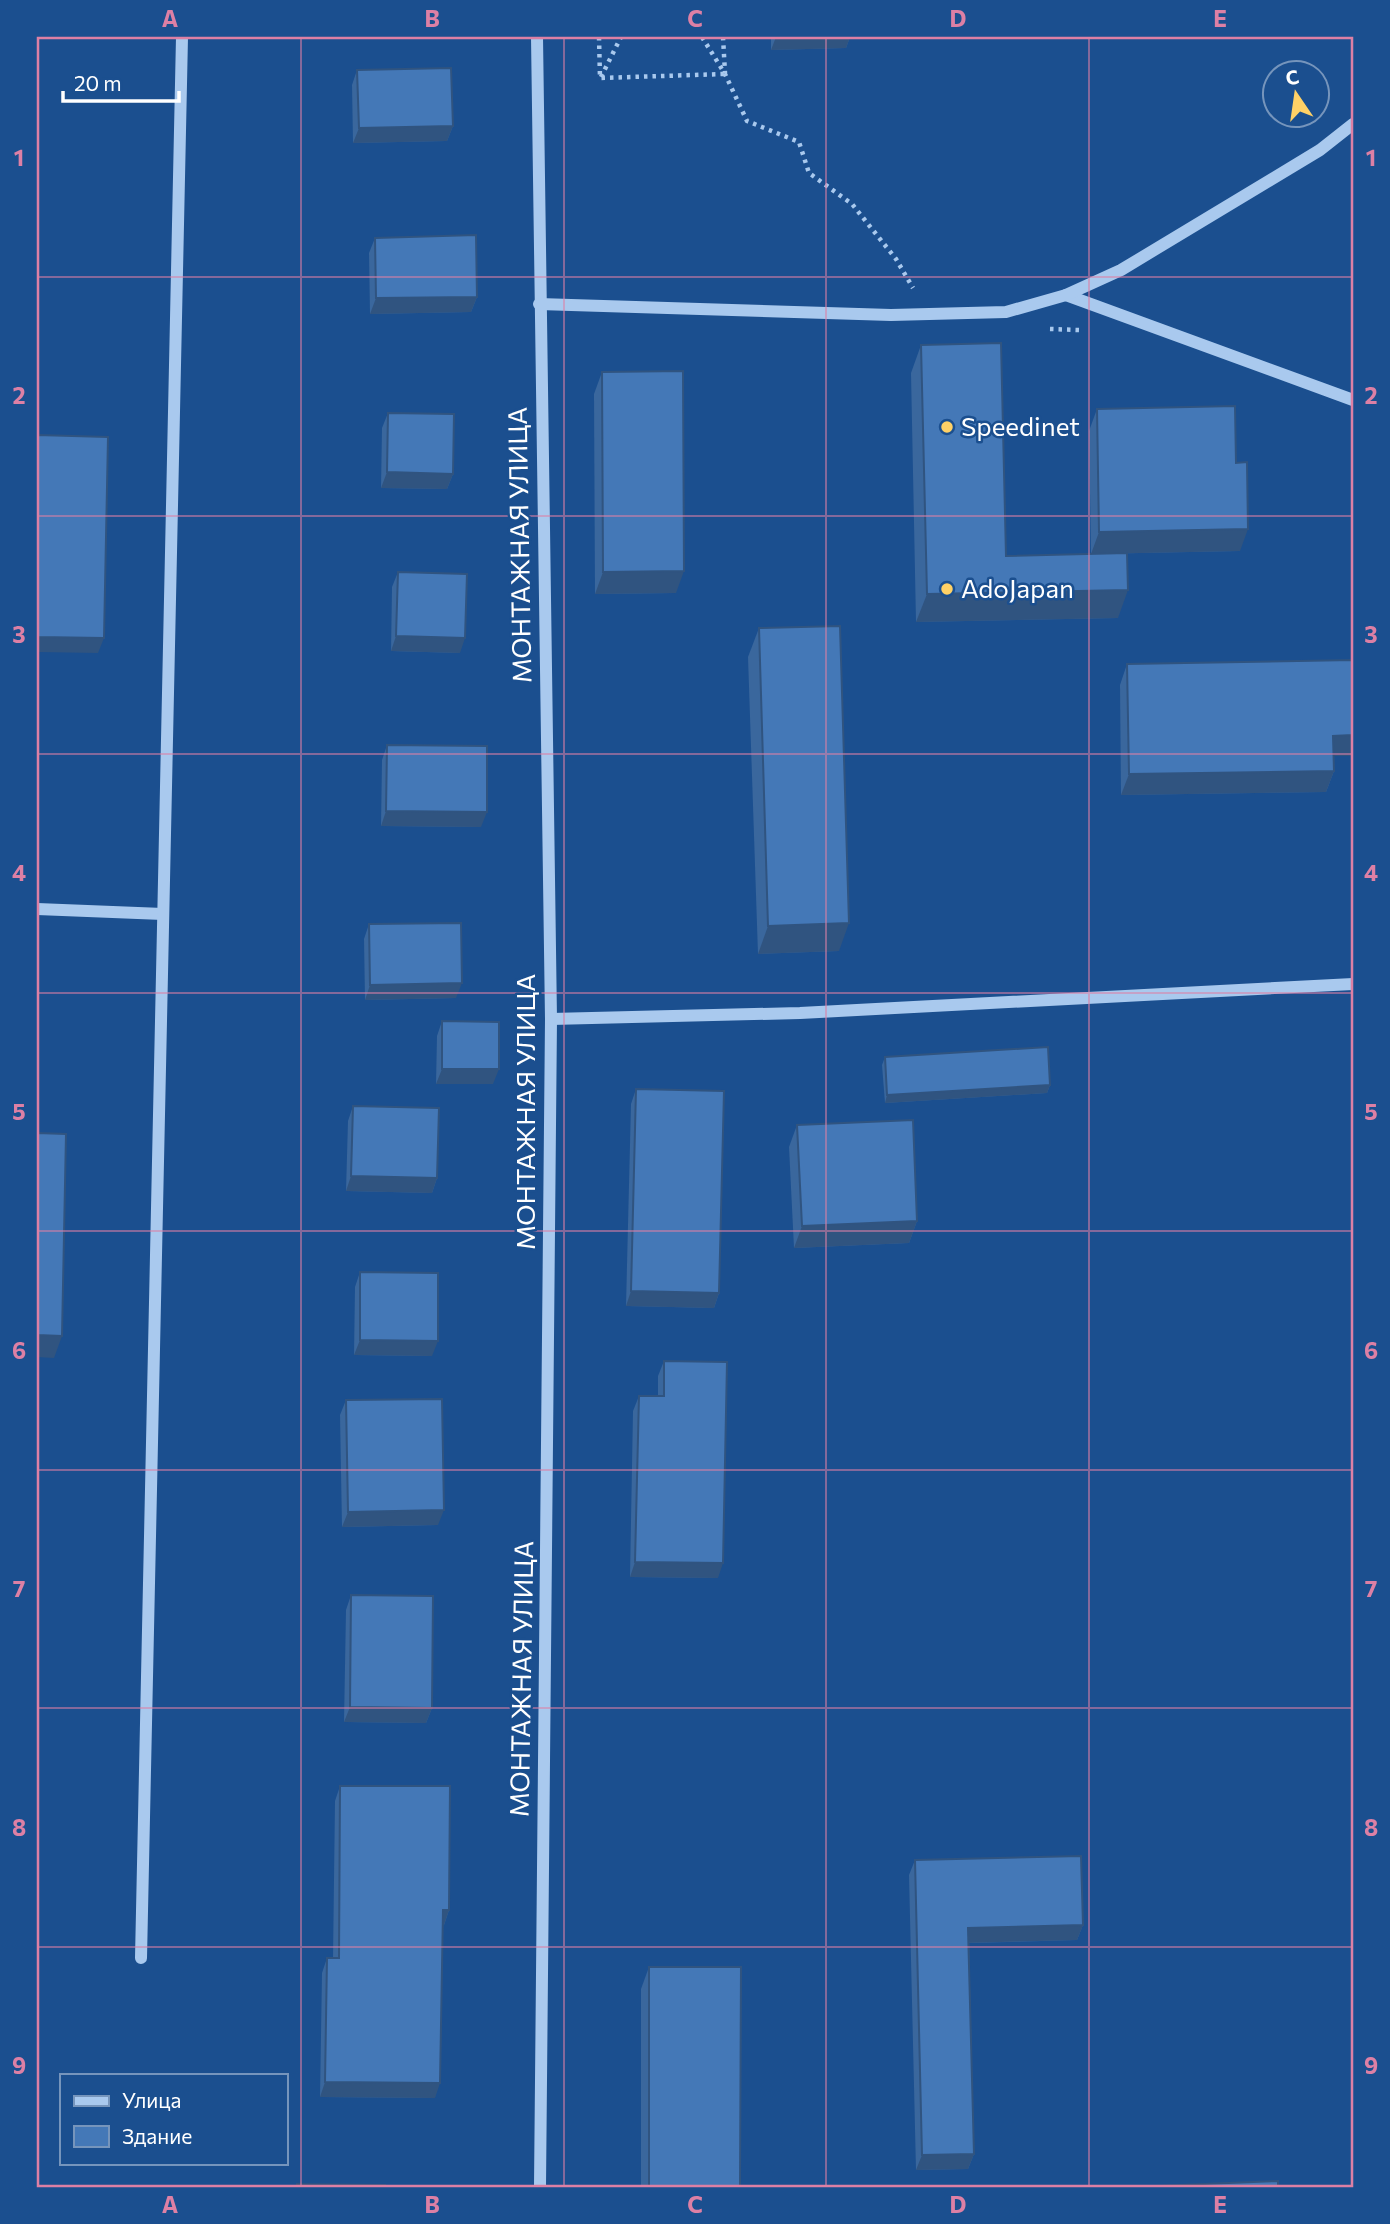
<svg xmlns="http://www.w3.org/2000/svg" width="1390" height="2224" font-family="Commissioner,sans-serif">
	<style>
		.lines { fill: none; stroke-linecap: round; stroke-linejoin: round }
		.path { stroke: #a9c9ee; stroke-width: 4.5; stroke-dasharray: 3.5 5; stroke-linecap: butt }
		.minor { stroke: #a9c9ee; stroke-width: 12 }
		.wall { fill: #3a679d }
		.shaded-wall { fill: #305480 }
		.building { fill: #4478b7; stroke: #305480; stroke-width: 2 }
		.grid { fill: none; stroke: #dd80a5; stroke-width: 2; stroke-opacity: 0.55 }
		.poi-dot { fill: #ffd166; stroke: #1b4f8f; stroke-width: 2.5 }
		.labels { text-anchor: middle; stroke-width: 5; stroke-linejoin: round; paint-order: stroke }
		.poi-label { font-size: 26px; fill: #fff; stroke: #1b4f8f; text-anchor: start }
		.street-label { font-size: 26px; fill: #fff; stroke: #1b4f8f }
		.neatline { fill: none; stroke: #dd80a5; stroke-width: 2.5 }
		.grid-label { font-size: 23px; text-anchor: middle; font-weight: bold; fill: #dd80a5 }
	</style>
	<rect width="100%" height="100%" fill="#1b4f8f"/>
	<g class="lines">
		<g class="path">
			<path d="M599,37L600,78L724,74"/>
			<path d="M702,37L725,74L747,121L799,142L809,173L852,204L896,259L913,288"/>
			<path d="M723,37L725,73"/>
			<path d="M601,77L621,37"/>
			<path d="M1050,329L1079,330"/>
		</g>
		<g class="minor">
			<path d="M537,37L551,1019L540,2187"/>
			<path d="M1066,295L1353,400"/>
			<path d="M539,304L891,315L1006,312L1066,295L1121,270L1320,150L1353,124"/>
			<path d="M37,909L163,914"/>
			<path d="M551,1019L800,1013L1353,984"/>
			<path d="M141,1958L182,37"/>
		</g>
	</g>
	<g class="wall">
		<path d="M771,37H850L846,48L771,50Z"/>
		<path d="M357,70L453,126L447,141L353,143L352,85Z"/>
		<path d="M375,238L477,297L471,312L370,314L369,253Z"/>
		<path d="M921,345L1006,556L1118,618L916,622L911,373Z"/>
		<path d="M602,372L676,593L595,594L594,394Z"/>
		<path d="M1097,409L1236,463L1240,551L1091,554L1089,431Z"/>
		<path d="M388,413L453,474L447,489L381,488L382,428Z"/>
		<path d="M398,572L460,653L391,651L392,587Z"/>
		<path d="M759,628L839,951L758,954L748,657Z"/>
		<path d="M1127,664L1334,756V771L1326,792L1121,795L1120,685Z"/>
		<path d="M387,745L481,827L381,826L382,760Z"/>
		<path d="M369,924L456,998L365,1000L364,939Z"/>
		<path d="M442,1021L493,1084H436L437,1036Z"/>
		<path d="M885,1057L1050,1085L1047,1093L885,1103L882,1065Z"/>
		<path d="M636,1089L719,1293L714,1308L626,1306L631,1104Z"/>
		<path d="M353,1106L437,1178L432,1193L346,1191L348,1121Z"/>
		<path d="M797,1125L917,1221L909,1243L794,1248L789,1147Z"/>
		<path d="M360,1272L432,1356L354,1355L355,1287Z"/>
		<path d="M664,1361L718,1578L630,1577L633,1411L639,1396H658V1376Z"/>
		<path d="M346,1400L438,1525L342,1527L340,1415Z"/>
		<path d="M351,1595L432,1708L426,1723L344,1722L346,1610Z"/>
		<path d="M340,1786L449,1910L444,1925H442L435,2098L320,2097L322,1973L327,1958H333L335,1801Z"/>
		<path d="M915,1860L1083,1925L1077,1940L969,1943L974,2154L968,2169L916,2170L909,1875Z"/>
		<path d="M649,1967L740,2187H641V1989Z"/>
	</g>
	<g class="shaded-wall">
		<path d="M776,37H850L846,48L771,50Z"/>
		<path d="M453,126L447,141L353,143L359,128Z"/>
		<path d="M477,297L471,312L370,314L376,298Z"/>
		<path d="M387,472L453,474L447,489L381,488Z"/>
		<path d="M1248,529L1240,551L1091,554L1099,532Z"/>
		<path d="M684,571L676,593L595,594L603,572Z"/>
		<path d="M1128,590L1118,618L916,622L927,594Z"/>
		<path d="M396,636L465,638L460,653L391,651Z"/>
		<path d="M37,637L104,638L98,653L37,652Z"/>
		<path d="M1353,735V756H1326L1333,736Z"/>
		<path d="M1334,771L1326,792L1121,795L1129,774Z"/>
		<path d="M386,811L487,812L481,827L381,826Z"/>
		<path d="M849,923L839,951L758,954L768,926Z"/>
		<path d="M462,983L456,998L365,1000L370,985Z"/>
		<path d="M442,1069H499L493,1084H436Z"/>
		<path d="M1050,1085L1047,1093L885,1103L887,1095Z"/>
		<path d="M351,1176L437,1178L432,1193L346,1191Z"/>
		<path d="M917,1221L909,1243L794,1248L802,1226Z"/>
		<path d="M631,1291L719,1293L714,1308L626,1306Z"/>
		<path d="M37,1335L62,1336L54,1358L37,1357Z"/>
		<path d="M360,1340L438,1341L432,1356L354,1355Z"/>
		<path d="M444,1510L438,1525L342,1527L348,1512Z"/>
		<path d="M635,1562L723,1563L718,1578L630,1577Z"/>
		<path d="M350,1707L432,1708L426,1723L344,1722Z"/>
		<path d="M443,1910H449L444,1925H437Z"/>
		<path d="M1083,1925L1077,1940L963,1943L968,1928Z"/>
		<path d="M325,2082L440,2083L435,2098L320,2097Z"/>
		<path d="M974,2154L968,2169L916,2170L922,2155Z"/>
	</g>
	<g class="building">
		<path d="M451,68L453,126L359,128L357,70Z"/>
		<path d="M476,235L477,297L376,298L375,238Z"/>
		<path d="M1001,343L1006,556L1127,553L1128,590L927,594L921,345Z"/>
		<path d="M683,371L684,571L603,572L602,372Z"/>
		<path d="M1235,406L1236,463L1247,462L1248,529L1099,532L1097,409Z"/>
		<path d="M388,413L454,414L453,474L387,472Z"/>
		<path d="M37,435L108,437L104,638L37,637Z"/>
		<path d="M398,572L467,574L465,638L396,636Z"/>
		<path d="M840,626L849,923L768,926L759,628Z"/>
		<path d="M1353,660V735L1333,736L1334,771L1129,774L1127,664Z"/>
		<path d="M387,745L487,746V812L386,811Z"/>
		<path d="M461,923L462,983L370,985L369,924Z"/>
		<path d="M442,1021L499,1022V1069H442Z"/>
		<path d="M1048,1047L1050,1085L887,1095L885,1057Z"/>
		<path d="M636,1089L724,1091L719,1293L631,1291Z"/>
		<path d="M353,1106L439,1108L437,1178L351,1176Z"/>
		<path d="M913,1120L917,1221L802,1226L797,1125Z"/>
		<path d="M37,1133L66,1134L62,1336L37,1335Z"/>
		<path d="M360,1272L438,1273V1341L360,1340Z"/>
		<path d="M664,1361L727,1362L723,1563L635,1562L639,1396H664Z"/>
		<path d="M442,1399L444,1510L348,1512L346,1400Z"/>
		<path d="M351,1595L433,1596L432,1708L350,1707Z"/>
		<path d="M340,1786H450L449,1910H443L440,2083L325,2082L327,1958H339Z"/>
		<path d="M1081,1856L1083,1925L968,1928L974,2154L922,2155L915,1860Z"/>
		<path d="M649,1967H741L740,2187H649Z"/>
		<path d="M1278,2181V2187H1129Z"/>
		<path d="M297,2184L385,2185V2187H297Z"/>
	</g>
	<path class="grid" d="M301,37V2187M564,37V2187M826,37V2187M1089,37V2187M37,277H1353M37,516H1353M37,754H1353M37,993H1353M37,1231H1353M37,1470H1353M37,1708H1353M37,1947H1353"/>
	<g class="poi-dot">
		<circle cx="947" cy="427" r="7"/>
		<circle cx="947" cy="589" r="7"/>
	</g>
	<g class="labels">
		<g class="poi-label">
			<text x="961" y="436">Speedinet</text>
			<text x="961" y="598">AdoJapan</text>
		</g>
		<g class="street-label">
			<text transform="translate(520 545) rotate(-91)" y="9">МОНТАЖНАЯ УЛИЦА</text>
			<text transform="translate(526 1112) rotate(-90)" y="9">МОНТАЖНАЯ УЛИЦА</text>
			<text transform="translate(522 1679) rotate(-89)" y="9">МОНТАЖНАЯ УЛИЦА</text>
		</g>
	</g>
	<rect width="1390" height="2224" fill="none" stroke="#1b4f8f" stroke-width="77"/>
	<rect x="60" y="2074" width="228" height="91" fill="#1b4f8f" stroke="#7695bc" stroke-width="2"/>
	<rect x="74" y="2096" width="35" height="10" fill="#a9c9ee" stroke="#7695bc" stroke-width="2"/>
	<text x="122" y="2108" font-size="21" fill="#ffffff">Улица</text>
	<rect x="74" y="2126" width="35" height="21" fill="#4478b7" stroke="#7695bc" stroke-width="2"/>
	<text x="122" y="2144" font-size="21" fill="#ffffff">Здание</text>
	<g transform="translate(1296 94) rotate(347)"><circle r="33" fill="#1b4f8f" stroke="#7695bc" stroke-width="2"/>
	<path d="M0-5L12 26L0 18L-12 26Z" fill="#ffd166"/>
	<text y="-10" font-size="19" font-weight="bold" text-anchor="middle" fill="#ffffff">С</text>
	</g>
	<path d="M63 91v10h116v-10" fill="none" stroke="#ffffff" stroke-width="3.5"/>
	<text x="74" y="91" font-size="21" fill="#ffffff" stroke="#1b4f8f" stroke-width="5" paint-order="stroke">20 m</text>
	<rect x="38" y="38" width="1314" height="2148" class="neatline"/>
	<g class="grid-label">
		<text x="170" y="27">A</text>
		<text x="432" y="27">B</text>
		<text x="695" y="27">C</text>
		<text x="958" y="27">D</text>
		<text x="1220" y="27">E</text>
		<text x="19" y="166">1</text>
		<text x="1371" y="166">1</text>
		<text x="19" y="404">2</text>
		<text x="1371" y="404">2</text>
		<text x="19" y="643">3</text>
		<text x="1371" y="643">3</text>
		<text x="19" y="881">4</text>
		<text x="1371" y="881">4</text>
		<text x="19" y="1120">5</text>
		<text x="1371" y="1120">5</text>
		<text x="19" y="1359">6</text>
		<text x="1371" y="1359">6</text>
		<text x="19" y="1597">7</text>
		<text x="1371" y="1597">7</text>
		<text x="19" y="1836">8</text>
		<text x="1371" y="1836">8</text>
		<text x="19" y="2074">9</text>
		<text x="1371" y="2074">9</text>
		<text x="170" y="2213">A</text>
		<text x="432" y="2213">B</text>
		<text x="695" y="2213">C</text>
		<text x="958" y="2213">D</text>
		<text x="1220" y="2213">E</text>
	</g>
</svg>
